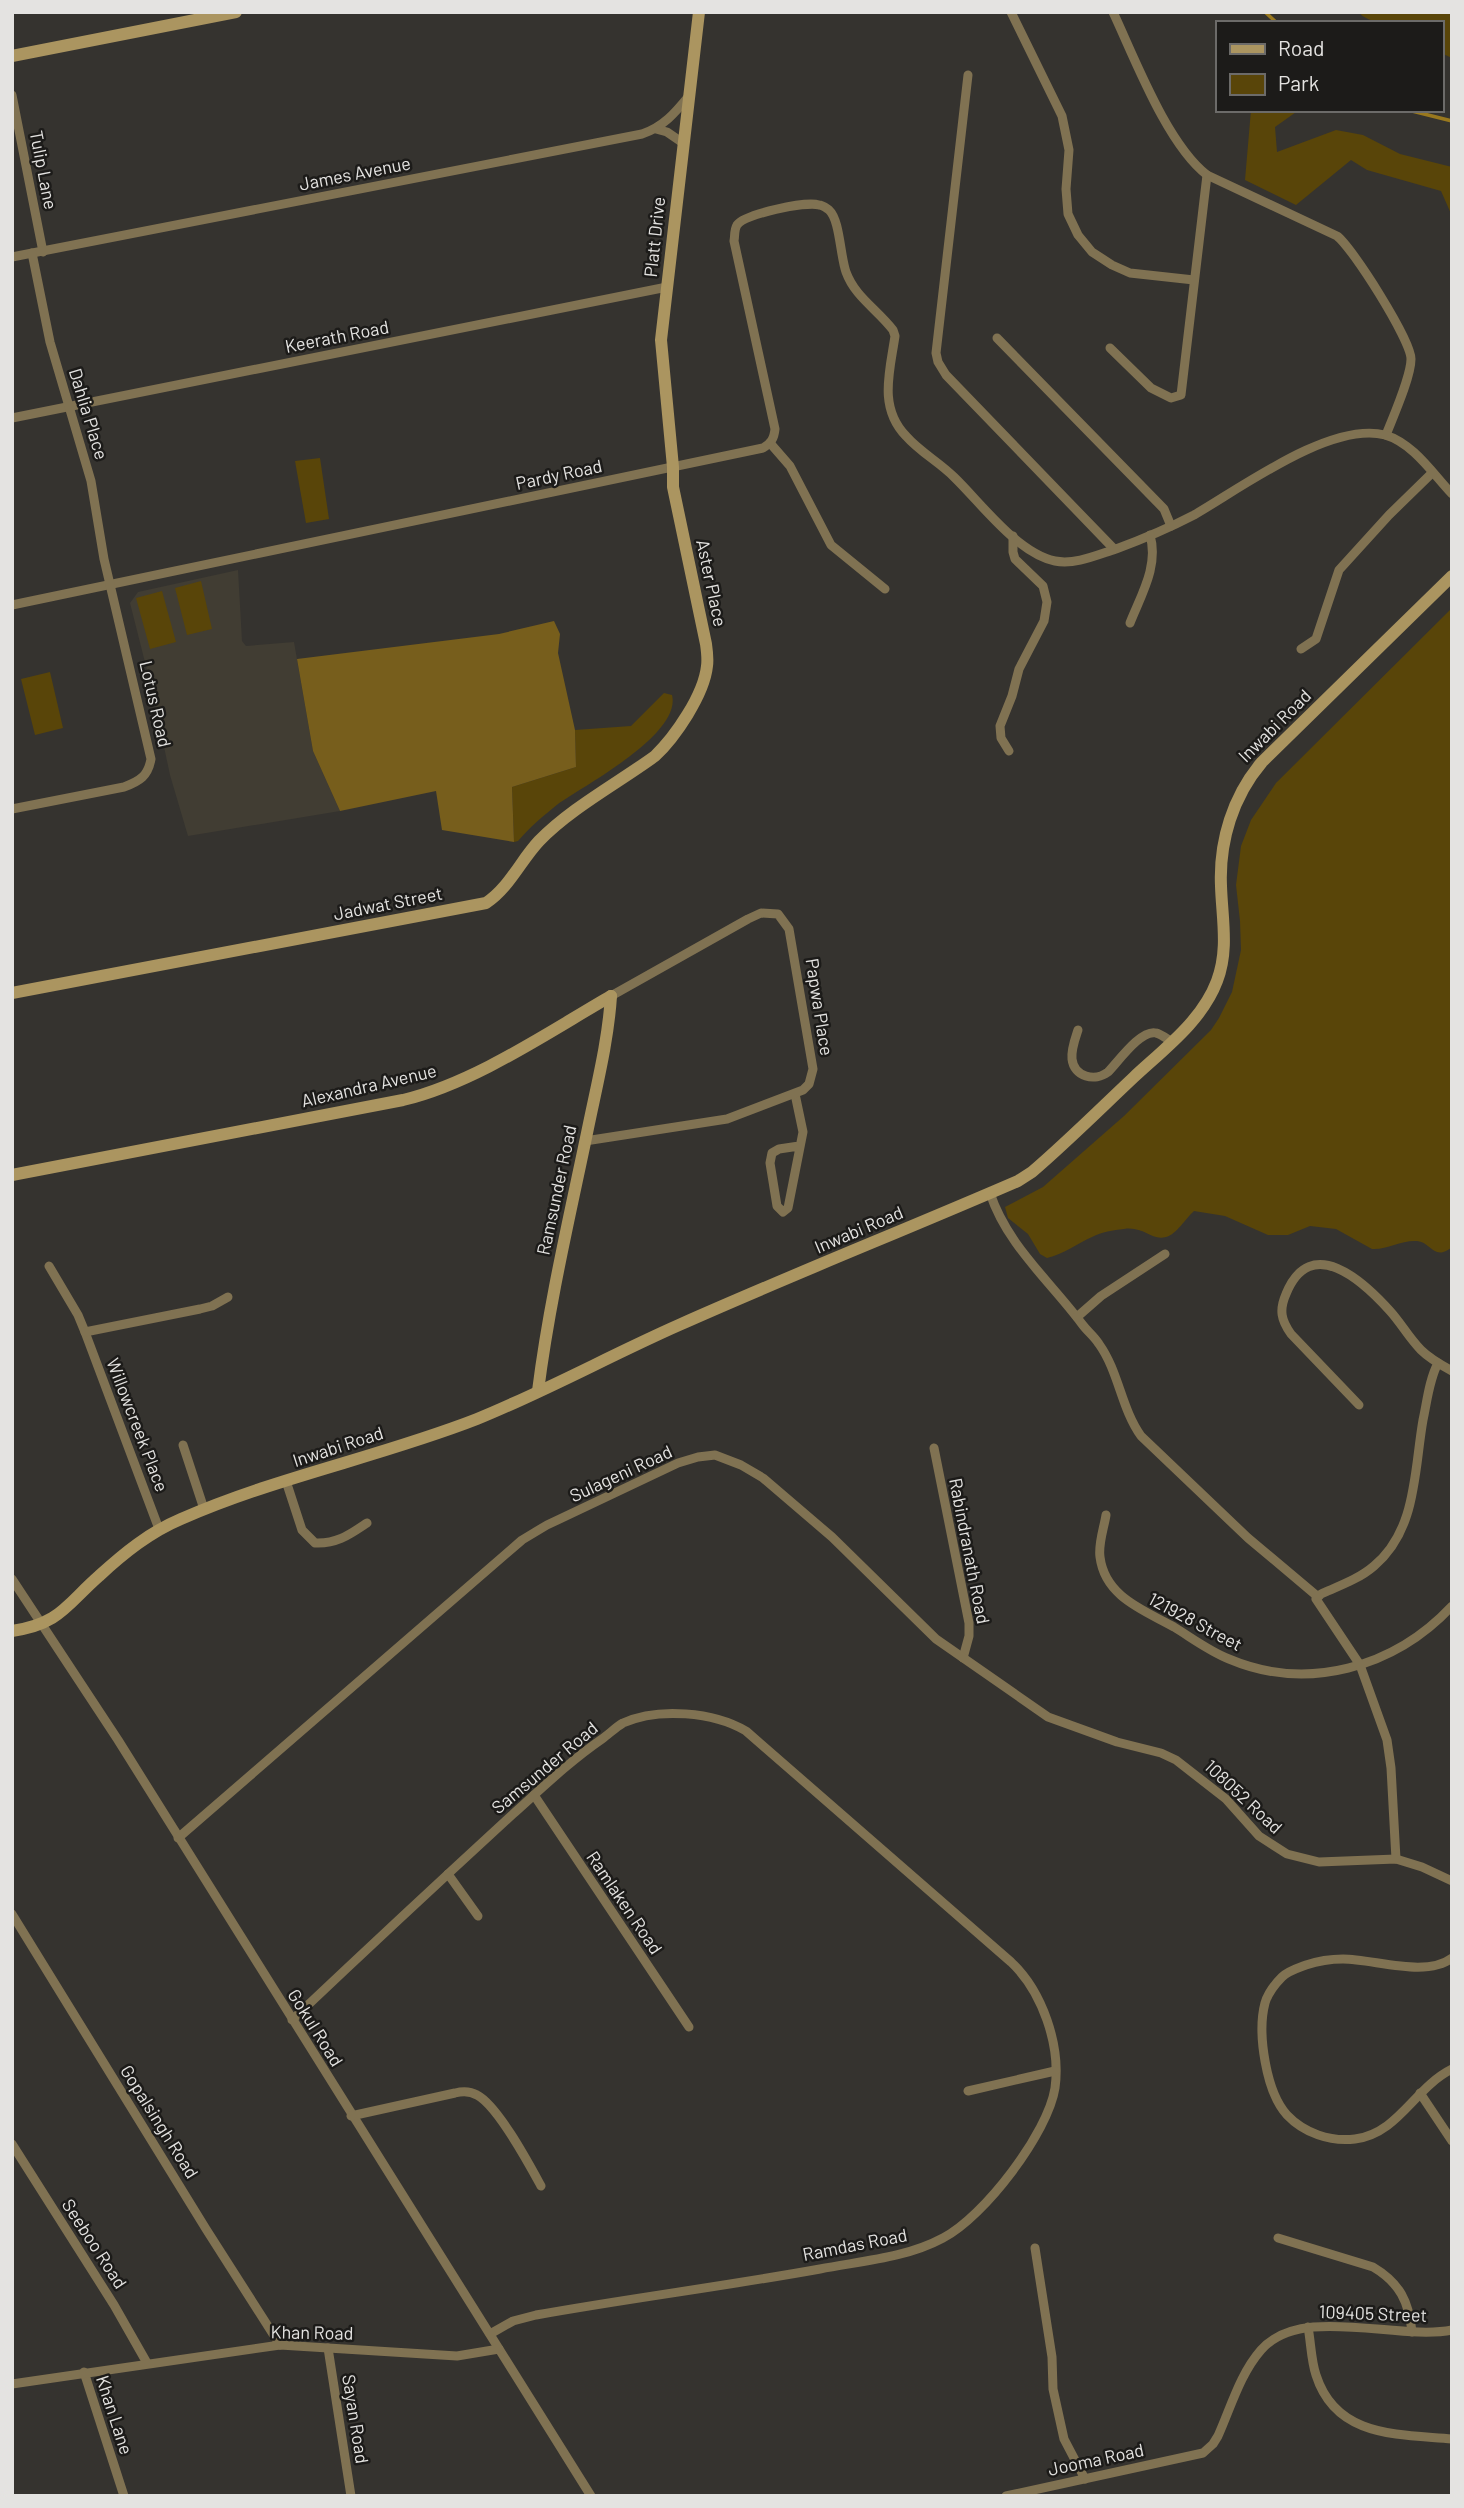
<svg xmlns="http://www.w3.org/2000/svg" width="1464" height="2508" font-family="Barlow,sans-serif">
	<style>
		.built { fill: #413d33 }
		.green { fill: #594509 }
		.forest { fill: #775e1c }
		.lines { fill: none; stroke-linecap: round; stroke-linejoin: round }
		.stream { stroke: #99781e; stroke-width: 3.5 }
		.street { stroke: #807252; stroke-width: 9 }
		.secondary { stroke: #ab9560; stroke-width: 12 }
		.labels { text-anchor: middle; stroke-width: 5; stroke-linejoin: round; paint-order: stroke }
		.street-label { font-size: 18px; fill: #e4e3e1; stroke: #1c1b19 }
	</style>
	<rect width="100%" height="100%" fill="#35332f"/>
	<path class="built" d="M238,570L242,641L246,646L294,642L313,751L340,811L188,836L170,775L152,690L130,603L138,592Z"/>
	<g class="green">
		<path d="M1359,12H1452V58L1441,53V23C1421,23 1370,29 1359,12Z"/>
		<path d="M1251,110H1299L1275,127L1277,152L1336,130L1363,135L1400,154L1452,167V216L1441,191L1367,170L1351,160L1296,205L1245,180Z"/>
		<path d="M320,458L329,519L306,523L295,461Z"/>
		<path d="M201,581L212,629L187,635L175,588Z"/>
		<path d="M162,591L176,642L150,649L136,598Z"/>
		<path d="M1452,608V1247C1434,1262 1431,1242 1417,1241C1401,1240 1387,1250 1372,1249L1336,1229L1310,1226L1288,1235H1268L1225,1216L1194,1211C1186,1218 1176,1235 1166,1237C1151,1241 1144,1226 1124,1229C1113,1230 1102,1232 1092,1237C1076,1244 1064,1254 1047,1258L1040,1254L1028,1234L1008,1218L1005,1207L1043,1187L1124,1116L1211,1030L1219,1018L1232,992L1241,950L1240,921L1236,885L1241,846L1251,820L1276,783Z"/>
		<path d="M50,672L63,728L35,735L21,679Z"/>
		<path d="M664,693L672,695C682,734 585,785 558,804C543,816 530,827 518,841L514,842L512,787L576,767L575,730L631,726Z"/>
	</g>
	<path class="forest" d="M554,621L560,634L558,653L575,730L576,767L512,787L514,842L442,830L436,791L340,811L313,751L297,659L499,634Z"/>
	<g class="lines">
		<g class="stream">
			<path d="M1265,12L1277,23"/>
			<path d="M1408,110L1452,121"/>
		</g>
		<g class="street">
			<path d="M1011,12L1062,116L1069,150L1066,189L1068,214L1078,235L1092,252L1112,265L1130,273L1194,280"/>
			<path d="M1113,12C1135,59 1167,144 1207,175L1337,236C1352,247 1411,340 1411,359C1411,377 1393,417 1386,435"/>
			<path d="M968,75L936,353L938,362L946,375L1114,549"/>
			<path d="M12,95L43,252"/>
			<path d="M656,129L667,132L683,143"/>
			<path d="M12,257L642,134C663,127 675,113 688,97"/>
			<path d="M997,338L1164,509L1171,526"/>
			<path d="M1110,348L1151,388L1171,398L1181,395L1207,175"/>
			<path d="M12,418L667,287"/>
			<path d="M770,443L790,466L831,545L885,589"/>
			<path d="M12,605L763,448C771,443 774,439 775,429L734,241C735,236 734,230 737,225C744,214 806,201 819,205C823,205 826,208 829,210C840,220 840,255 846,272C855,297 877,309 893,330L895,336C890,371 878,407 906,436C920,452 939,462 954,477C981,503 1017,553 1055,561C1075,565 1097,555 1116,549C1143,539 1169,528 1194,515C1241,488 1331,421 1385,435C1413,443 1433,474 1452,494"/>
			<path d="M1130,623C1141,595 1159,566 1150,535"/>
			<path d="M1301,649L1316,639L1339,570L1389,515L1432,473"/>
			<path d="M1009,751L1001,738L1000,726L1012,696L1019,669L1044,621L1047,602L1043,586L1015,559L1013,552V536"/>
			<path d="M12,809L124,787C140,781 148,776 151,759L104,559L91,481L50,342L32,253"/>
			<path d="M1078,1030C1075,1039 1071,1049 1072,1059C1074,1077 1095,1082 1108,1072C1118,1062 1141,1029 1156,1033C1161,1034 1167,1039 1172,1042"/>
			<path d="M795,1094L803,1132L788,1208L783,1212L777,1206L770,1163L772,1153L779,1149L799,1146"/>
			<path d="M585,1141L727,1119L803,1090L809,1084L813,1069L789,929L778,914L761,913L748,919L611,996"/>
			<path d="M990,1193C1007,1245 1050,1281 1082,1324C1087,1331 1094,1336 1099,1344C1119,1372 1121,1408 1141,1436L1248,1538L1317,1596"/>
			<path d="M49,1266L78,1315L85,1332L159,1529"/>
			<path d="M1077,1317L1101,1296L1165,1254"/>
			<path d="M85,1332L200,1309L212,1306L228,1297"/>
			<path d="M1359,1405L1291,1334C1281,1320 1279,1310 1286,1294C1311,1233 1363,1281 1390,1311C1401,1323 1409,1338 1421,1350C1429,1358 1441,1365 1452,1371"/>
			<path d="M183,1445L204,1509"/>
			<path d="M934,1448L969,1623V1636L963,1658"/>
			<path d="M286,1481L302,1530L315,1543C337,1544 349,1535 367,1523"/>
			<path d="M1106,1515C1104,1528 1098,1544 1100,1557C1105,1597 1144,1610 1174,1627C1192,1638 1209,1651 1229,1659C1307,1692 1394,1668 1452,1606"/>
			<path d="M12,1579L118,1740L591,2496"/>
			<path d="M534,1795L689,2027"/>
			<path d="M178,1838L522,1540L547,1525L678,1463L698,1457L715,1455L741,1465L763,1478L832,1537L936,1639L1048,1717L1117,1742L1161,1753L1176,1760L1226,1799L1259,1836L1287,1854L1319,1862L1396,1859L1422,1867L1452,1881"/>
			<path d="M1396,1859L1391,1768L1387,1740L1360,1665L1316,1599L1321,1594C1339,1586 1359,1579 1374,1566C1417,1530 1414,1471 1423,1420C1427,1402 1429,1380 1438,1363"/>
			<path d="M448,1874L478,1916"/>
			<path d="M12,1914L206,2229L280,2345"/>
			<path d="M1452,1958C1426,1978 1374,1959 1343,1959C1330,1959 1318,1961 1306,1965C1298,1968 1288,1971 1282,1977C1275,1984 1268,1993 1265,2003C1257,2033 1266,2092 1287,2115C1304,2133 1330,2142 1355,2139C1399,2133 1414,2088 1452,2069"/>
			<path d="M292,2020C365,1951 439,1882 513,1814C542,1788 570,1761 602,1739C609,1734 616,1727 623,1723C658,1707 714,1712 746,1731L1011,1962C1042,1991 1061,2045 1055,2088C1048,2133 984,2217 943,2238C906,2258 861,2261 820,2269C726,2286 631,2298 536,2315L513,2321L490,2334"/>
			<path d="M968,2091L1055,2071"/>
			<path d="M1420,2093L1452,2141"/>
			<path d="M351,2116L455,2093C463,2091 470,2091 477,2095C498,2106 529,2164 541,2186"/>
			<path d="M12,2144L114,2305L147,2363"/>
			<path d="M1278,2238L1373,2267C1400,2283 1409,2302 1412,2332"/>
			<path d="M1035,2248L1052,2357L1053,2389L1064,2439L1085,2479"/>
			<path d="M1308,2327C1311,2343 1311,2360 1316,2375C1336,2438 1398,2434 1452,2439"/>
			<path d="M328,2348L351,2496"/>
			<path d="M84,2372L124,2496"/>
			<path d="M12,2384L280,2345L457,2356L499,2349"/>
			<path d="M1006,2496L1203,2453L1213,2444L1218,2436C1231,2407 1240,2374 1261,2350C1301,2304 1397,2341 1452,2330"/>
		</g>
		<g class="secondary">
			<path d="M12,56L236,12"/>
			<path d="M12,993L486,903C509,888 521,860 539,841C571,808 618,783 655,756C675,737 704,695 707,666C708,659 707,651 706,644L673,487V467L661,340L699,12"/>
			<path d="M12,1175L403,1100C474,1083 547,1033 611,996"/>
			<path d="M538,1391C549,1304 569,1219 587,1133C596,1088 608,1043 611,996"/>
			<path d="M12,1631C60,1624 66,1605 99,1576C124,1553 150,1532 181,1519C276,1477 380,1457 477,1419C546,1391 611,1355 679,1325C791,1275 905,1230 1018,1181L1032,1172C1067,1142 1100,1109 1134,1077C1164,1049 1202,1021 1217,981C1229,950 1222,918 1221,886C1219,841 1233,796 1262,762L1452,576"/>
		</g>
	</g>
	<g class="labels">
		<g class="street-label">
			<text transform="translate(43 170) rotate(79)" y="6">Tulip Lane</text>
			<text transform="translate(355 174) rotate(-11)" y="6">James Avenue</text>
			<text transform="translate(655 237) rotate(-84)" y="6">Platt Drive</text>
			<text transform="translate(337 337) rotate(-11)" y="6">Keerath Road</text>
			<text transform="translate(88 414) rotate(73)" y="6">Dahlia Place</text>
			<text transform="translate(559 475) rotate(-12)" y="6">Pardy Road</text>
			<text transform="translate(711 583) rotate(78)" y="6">Aster Place</text>
			<text transform="translate(155 704) rotate(77)" y="6">Lotus Road</text>
			<text transform="translate(1275 726) rotate(-45)" y="6">Inwabi Road</text>
			<text transform="translate(388 904) rotate(-11)" y="6">Jadwat Street</text>
			<text transform="translate(819 1007) rotate(81)" y="6">Papwa Place</text>
			<text transform="translate(369 1086) rotate(-13)" y="6">Alexandra Avenue</text>
			<text transform="translate(557 1190) rotate(-78)" y="6">Ramsunder Road</text>
			<text transform="translate(859 1230) rotate(-23)" y="6">Inwabi Road</text>
			<text transform="translate(137 1425) rotate(69)" y="6">Willowcreek Place</text>
			<text transform="translate(338 1447) rotate(-18)" y="6">Inwabi Road</text>
			<text transform="translate(621 1474) rotate(-25)" y="6">Sulageni Road</text>
			<text transform="translate(969 1551) rotate(79)" y="6">Rabindranath Road</text>
			<text transform="translate(1195 1622) rotate(28)" y="6">121928 Street</text>
			<text transform="translate(545 1768) rotate(-40)" y="6">Samsunder Road</text>
			<text transform="translate(1243 1797) rotate(43)" y="6">108052 Road</text>
			<text transform="translate(624 1903) rotate(56)" y="6">Ramlaken Road</text>
			<text transform="translate(315 2028) rotate(58)" y="6">Gokul Road</text>
			<text transform="translate(159 2122) rotate(58)" y="6">Gopalsingh Road</text>
			<text transform="translate(94 2244) rotate(57)" y="6">Seeboo Road</text>
			<text transform="translate(855 2245) rotate(-11)" y="6">Ramdas Road</text>
			<text transform="translate(1373 2314) rotate(2)" y="6">109405 Street</text>
			<text transform="translate(312 2333) rotate(1)" y="6">Khan Road</text>
			<text transform="translate(114 2415) rotate(72)" y="6">Khan Lane</text>
			<text transform="translate(355 2419) rotate(81)" y="6">Sayan Road</text>
			<text transform="translate(1096 2460) rotate(-12)" y="6">Jooma Road</text>
		</g>
	</g>
	<rect width="1464" height="2508" fill="none" stroke="#e4e3e1" stroke-width="28"/>
	<rect x="1216" y="21" width="228" height="91" fill="#1c1b19" stroke="#6c6b69" stroke-width="2"/>
	<rect x="1230" y="44" width="35" height="10" fill="#ab9560" stroke="#6c6b69" stroke-width="2"/>
	<text x="1278" y="56" font-size="21" fill="#e4e3e1">Road</text>
	<rect x="1230" y="74" width="35" height="21" fill="#594509" stroke="#6c6b69" stroke-width="2"/>
	<text x="1278" y="91" font-size="21" fill="#e4e3e1">Park</text>
</svg>
